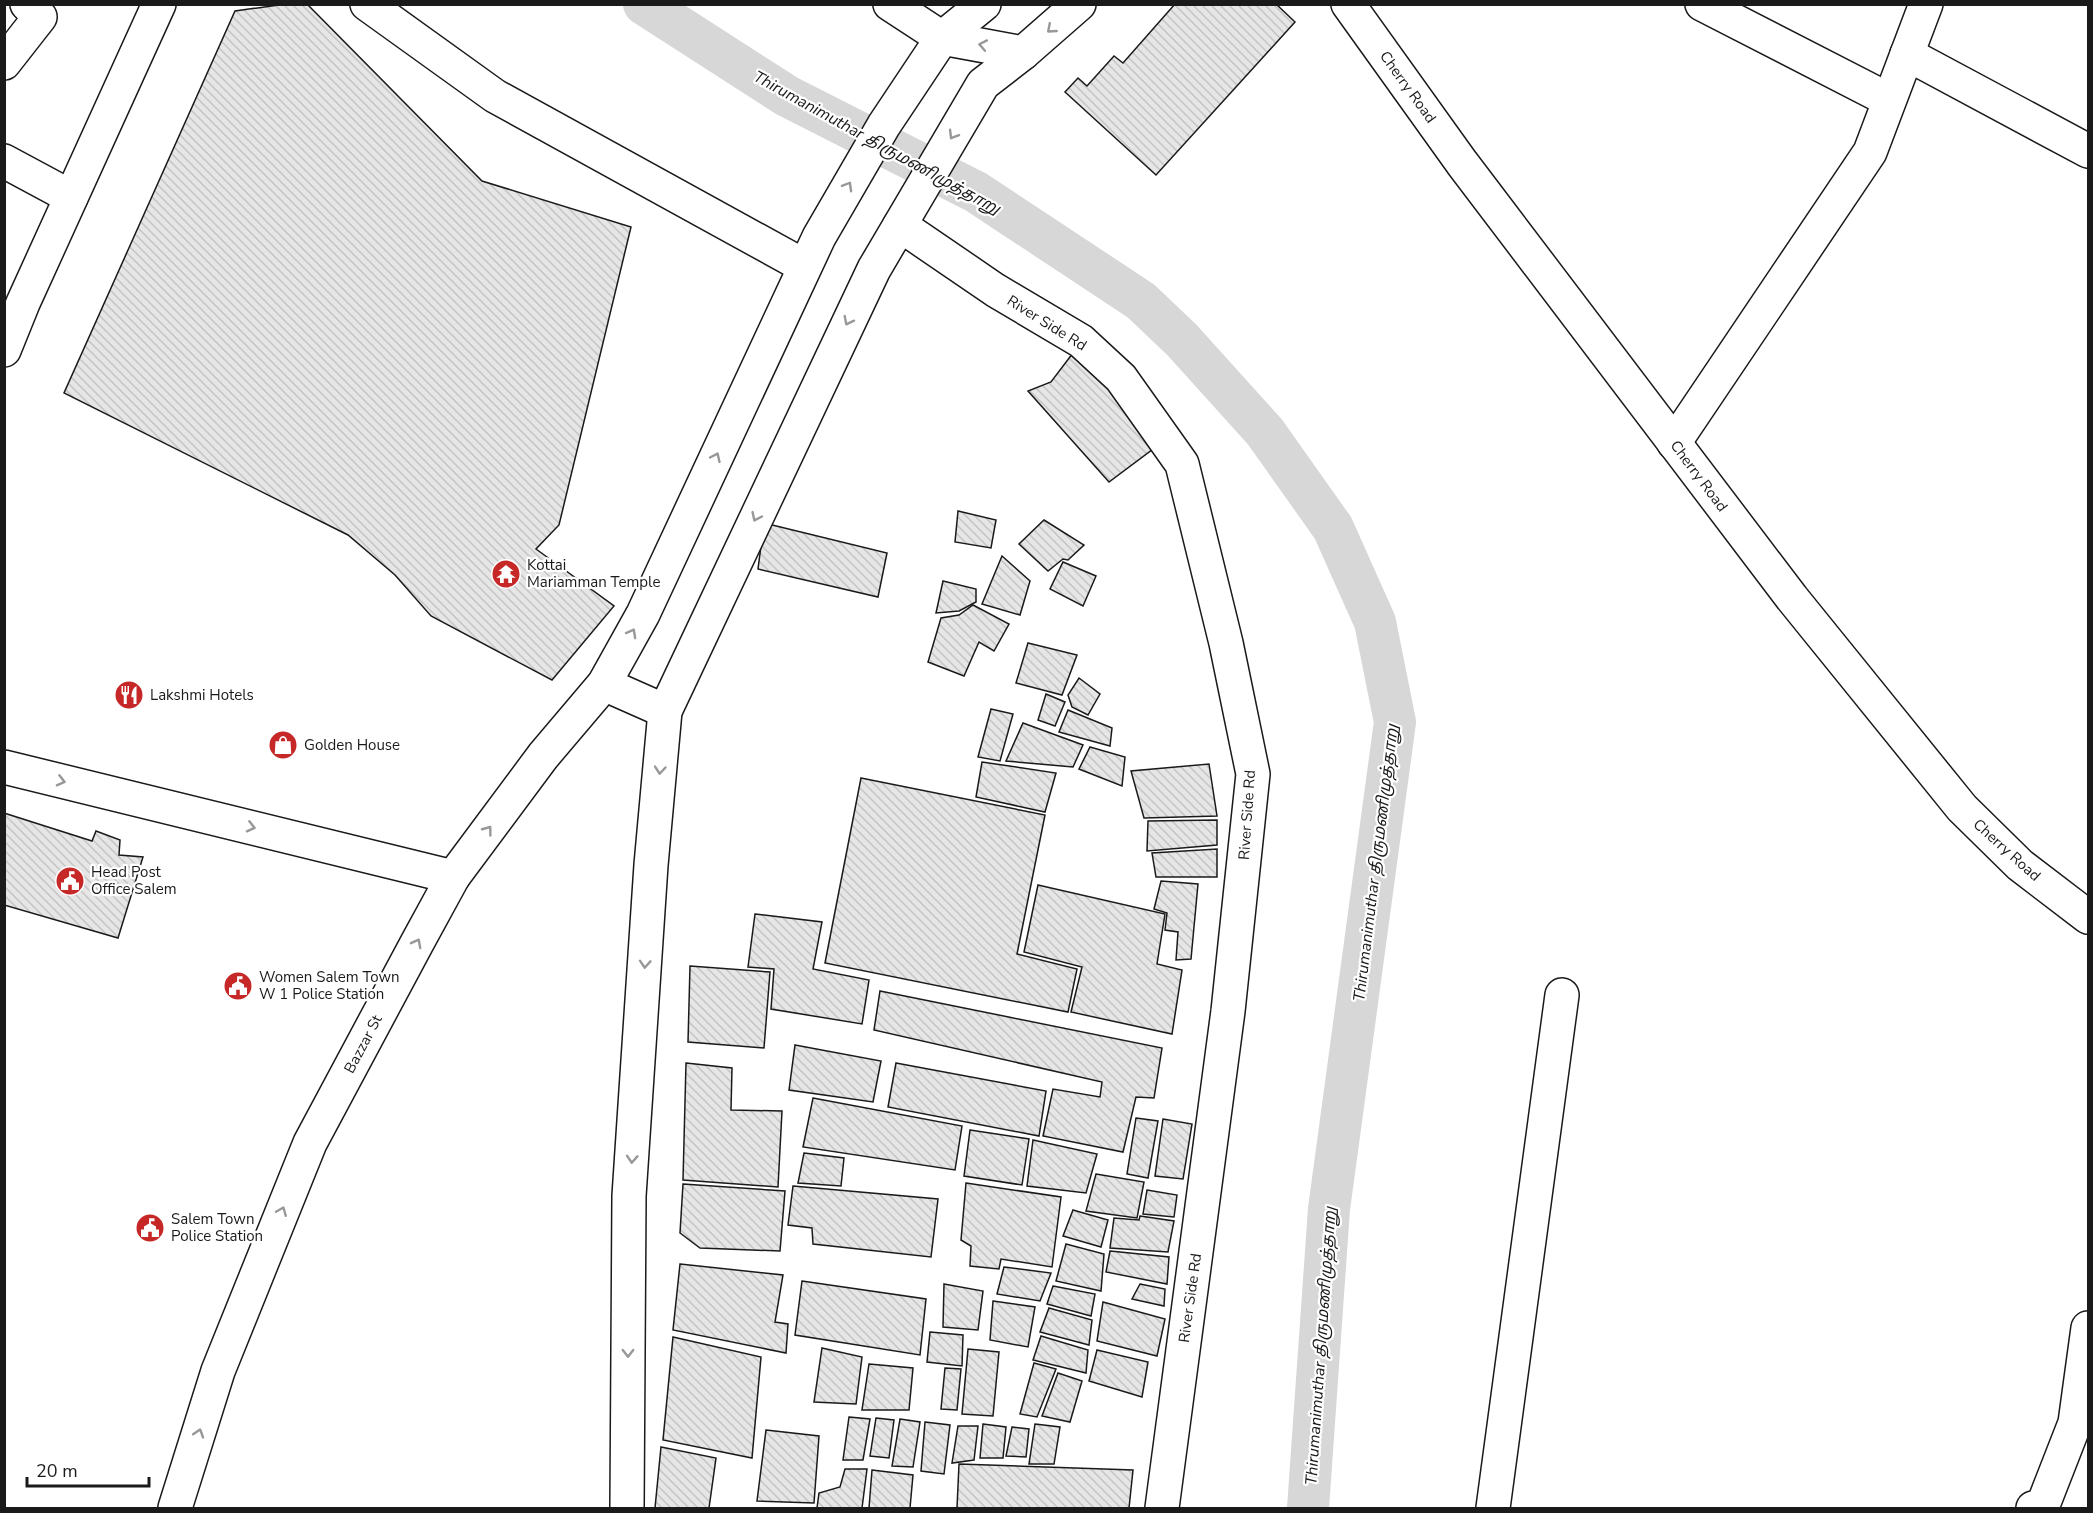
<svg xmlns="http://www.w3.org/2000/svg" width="2093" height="1513" font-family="'Nunito Sans','Noto Sans Tamil',sans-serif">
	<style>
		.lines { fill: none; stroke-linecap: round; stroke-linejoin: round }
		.canal { stroke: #d7d7d7; stroke-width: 42 }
		.building { fill: url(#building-back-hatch); stroke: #1a1a1a; stroke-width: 1.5 }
		.street-casing { stroke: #1a1a1a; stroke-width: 36 }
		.primary-casing { stroke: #1a1a1a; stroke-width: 36 }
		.street { stroke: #fff; stroke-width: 33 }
		.primary { stroke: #fff; stroke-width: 33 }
		.oneway { stroke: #989898 }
		.labels { text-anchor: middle; stroke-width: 4.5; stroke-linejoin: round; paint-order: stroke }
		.street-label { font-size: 15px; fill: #1a1a1a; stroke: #fff }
		.poi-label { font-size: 15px; fill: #1a1a1a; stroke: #fff; text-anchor: start }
		.water-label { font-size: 16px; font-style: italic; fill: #1a1a1a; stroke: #fff }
	</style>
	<defs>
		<pattern id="building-back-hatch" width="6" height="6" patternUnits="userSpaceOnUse" patternTransform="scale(1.5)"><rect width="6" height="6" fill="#e6e6e6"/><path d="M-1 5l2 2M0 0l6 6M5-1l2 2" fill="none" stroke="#c5c5c5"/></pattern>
	</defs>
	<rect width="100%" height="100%" fill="#fff"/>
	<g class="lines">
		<path class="canal" d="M644,4L787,96L976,192L1141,301L1182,340L1265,432L1333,528L1375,622L1395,722L1329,1209L1308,1508"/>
	</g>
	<g class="building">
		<path d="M286,4H307L482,181L631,227L559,525L536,549L614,606L552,680L431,616L395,575L348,535L64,393L235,11Z"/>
		<path d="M1175,4H1276L1295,22L1156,175L1065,92L1078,78L1087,86L1114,56L1123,63Z"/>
		<path d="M1076,349L1157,446L1109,482L1028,391L1051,382Z"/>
		<path d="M958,511L996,520L991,548L955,542Z"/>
		<path d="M1044,520L1084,545L1068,560L1063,559L1048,571L1019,544Z"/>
		<path d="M764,523L887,553L878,597L758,569Z"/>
		<path d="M1002,556L1030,581L1020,615L982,604Z"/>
		<path d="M1063,562L1096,576L1083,606L1050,589Z"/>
		<path d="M943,581L976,589V602L959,611L936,613Z"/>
		<path d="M973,605L1009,624L994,651L979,642L964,676L928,662L941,618L959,615Z"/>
		<path d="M1028,643L1077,655L1062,695L1016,683Z"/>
		<path d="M1079,678L1100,694L1088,715L1072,707L1068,695Z"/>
		<path d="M1046,694L1065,702L1055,726L1038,720Z"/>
		<path d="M991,709L1013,714L1000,761L978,757Z"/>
		<path d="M1068,710L1112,728L1110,746L1059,732Z"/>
		<path d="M1023,723L1083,745L1073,767L1006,761Z"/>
		<path d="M1090,747L1125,757L1122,786L1079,769Z"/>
		<path d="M982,762L1056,773L1045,812L976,797Z"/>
		<path d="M1209,764L1217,816L1144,818L1131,771Z"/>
		<path d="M861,778L1045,815L1017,954L1077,969L1068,1012L825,963Z"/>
		<path d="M4,813L92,841L96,831L120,840L119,855L143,857L118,938L4,905Z"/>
		<path d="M1217,820V845L1147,851L1148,821Z"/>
		<path d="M1217,849V877H1156L1152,853Z"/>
		<path d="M1161,881L1198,884L1191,959L1176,960L1178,932L1165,930L1167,913L1154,909Z"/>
		<path d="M1038,885L1165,914L1157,964L1182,970L1172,1034L1071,1012L1082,967L1024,952Z"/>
		<path d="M755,914L822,922L813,969L869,980L862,1024L771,1009L774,969L748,967Z"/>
		<path d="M690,966L770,972L764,1048L688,1042Z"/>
		<path d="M880,991L1162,1048L1154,1098L1136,1097L1123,1152L1043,1136L1053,1089L1100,1097L1102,1082L874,1030Z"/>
		<path d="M795,1045L881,1061L873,1102L789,1090Z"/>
		<path d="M686,1063L732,1068L731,1110L782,1111L778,1187L683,1180Z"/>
		<path d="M896,1063L1046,1091L1039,1136L888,1107Z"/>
		<path d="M813,1098L962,1126L955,1170L803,1147Z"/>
		<path d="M1136,1118L1158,1121L1148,1178L1127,1174Z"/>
		<path d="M1163,1119L1192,1124L1183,1179L1155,1176Z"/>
		<path d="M970,1130L1029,1139L1022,1185L964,1176Z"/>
		<path d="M1033,1140L1097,1154L1086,1193L1027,1186Z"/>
		<path d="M804,1153L844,1158L841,1186L798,1183Z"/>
		<path d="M1096,1174L1144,1182L1137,1218L1086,1211Z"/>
		<path d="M966,1183L1061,1197L1052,1267L1001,1259L999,1269L970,1266L971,1246L961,1240Z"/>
		<path d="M683,1184L785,1191L780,1251L700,1248L680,1233Z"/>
		<path d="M793,1186L938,1199L931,1257L813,1244L812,1228L788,1225Z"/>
		<path d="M1147,1190L1177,1195L1174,1217L1143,1214Z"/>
		<path d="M1073,1210L1108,1220L1101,1247L1063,1236Z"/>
		<path d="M1140,1216L1174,1221L1168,1252L1110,1248L1114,1218L1139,1220Z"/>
		<path d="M1066,1244L1104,1254L1101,1291L1056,1281Z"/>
		<path d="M1110,1251L1169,1257L1167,1284L1106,1272Z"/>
		<path d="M680,1264L783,1275L775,1322L788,1324L786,1353L673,1330Z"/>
		<path d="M1004,1267L1051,1273L1040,1301L997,1294Z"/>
		<path d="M802,1281L926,1299L920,1355L795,1335Z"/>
		<path d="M944,1284L983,1291L978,1330L943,1327Z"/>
		<path d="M1140,1284L1165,1289L1164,1306L1132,1299Z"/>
		<path d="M1053,1286L1095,1294L1091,1316L1047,1304Z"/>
		<path d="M993,1301L1035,1307L1028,1347L990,1340Z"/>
		<path d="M1103,1302L1165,1319L1157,1356L1097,1341Z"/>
		<path d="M1049,1308L1092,1320L1089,1345L1040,1332Z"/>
		<path d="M930,1332L963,1335L962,1366L927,1362Z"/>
		<path d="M1041,1336L1088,1350L1086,1373L1033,1360Z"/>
		<path d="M673,1337L761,1357L752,1458L663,1440Z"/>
		<path d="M822,1348L862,1357L856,1404L814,1402Z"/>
		<path d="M968,1349L999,1352L993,1416L962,1414Z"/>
		<path d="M1097,1350L1148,1362L1142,1397L1089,1381Z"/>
		<path d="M1034,1363L1056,1369L1037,1417L1020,1414Z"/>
		<path d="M869,1364L913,1368L909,1410H862Z"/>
		<path d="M945,1368L961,1369L957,1410L941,1409Z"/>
		<path d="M1058,1373L1082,1381L1070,1422L1042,1416Z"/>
		<path d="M849,1417L870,1419L863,1460H843Z"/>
		<path d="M876,1418L894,1420L889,1458L870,1456Z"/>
		<path d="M900,1419L920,1422L913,1467L892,1466Z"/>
		<path d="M925,1422L950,1425L944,1474L921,1471Z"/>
		<path d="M983,1424L1006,1427L1003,1458H980Z"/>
		<path d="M1035,1424L1060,1427L1054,1464H1029Z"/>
		<path d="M958,1426H978L974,1460L952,1463Z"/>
		<path d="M1012,1427L1029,1429L1026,1457L1006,1456Z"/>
		<path d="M766,1430L819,1436L814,1503L757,1501Z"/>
		<path d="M661,1447L716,1458L709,1508H655Z"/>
		<path d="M959,1464L1133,1470L1129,1508H957Z"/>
		<path d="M845,1469H867L862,1508H817L819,1493L840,1487Z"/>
		<path d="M872,1470L913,1475L910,1508H869Z"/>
	</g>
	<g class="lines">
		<g class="street-casing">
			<g id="street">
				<path d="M367,4L495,96L804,266"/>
				<path d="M1702,4L1889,100"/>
				<path d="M1907,54L2088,151"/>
				<path d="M4,63L40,17L27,4"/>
				<path d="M4,161L71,197"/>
				<path d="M900,225L995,290L1081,341L1121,378L1182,464L1226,643L1253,774L1228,1011L1162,1508"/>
				<path d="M4,350L23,303L159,4"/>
				<path d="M1674,443L1870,152L1926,4"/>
				<path d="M1493,1508L1562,995"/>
				<path d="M2033,1508L2043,1505L2075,1423L2088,1328"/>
			</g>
		</g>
		<g class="primary-casing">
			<g id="primary">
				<path d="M890,4L942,38L1023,53"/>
				<path d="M1348,4L1462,163L1792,598L1962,808L2020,865L2088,917"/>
				<path d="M604,684L665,711"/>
				<path d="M4,767L453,877"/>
				<path d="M175,1508L218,1371L310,1143L417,943L453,877L543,756L604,684L643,614L819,237L884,125L942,38L984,4"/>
				<path d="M627,1508L629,1196L651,865L665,711L874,269L983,84L1023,53L1079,4"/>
			</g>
		</g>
		<use href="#street" class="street"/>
		<use href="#primary" class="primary"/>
	</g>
	<defs><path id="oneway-chevron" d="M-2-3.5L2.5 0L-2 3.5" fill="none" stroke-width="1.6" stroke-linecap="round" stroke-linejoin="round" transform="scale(1.5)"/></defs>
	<g class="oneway">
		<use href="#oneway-chevron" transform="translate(1051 29) rotate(139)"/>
		<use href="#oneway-chevron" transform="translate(983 45) rotate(-169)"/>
		<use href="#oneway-chevron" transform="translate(953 135) rotate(121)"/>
		<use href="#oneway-chevron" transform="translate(848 186) rotate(-60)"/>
		<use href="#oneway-chevron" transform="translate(848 321) rotate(117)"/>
		<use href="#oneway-chevron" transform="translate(716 457) rotate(-65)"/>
		<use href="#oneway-chevron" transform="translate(756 517) rotate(115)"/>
		<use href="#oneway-chevron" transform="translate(632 633) rotate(-61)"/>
		<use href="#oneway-chevron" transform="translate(660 770) rotate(95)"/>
		<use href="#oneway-chevron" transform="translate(61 781) rotate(14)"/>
		<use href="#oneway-chevron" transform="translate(251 827) rotate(14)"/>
		<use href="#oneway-chevron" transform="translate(488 830) rotate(-53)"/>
		<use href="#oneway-chevron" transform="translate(417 943) rotate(-62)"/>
		<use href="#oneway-chevron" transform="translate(645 964) rotate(94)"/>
		<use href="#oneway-chevron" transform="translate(632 1159) rotate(94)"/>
		<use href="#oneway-chevron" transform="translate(282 1211) rotate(-68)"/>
		<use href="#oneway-chevron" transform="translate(628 1353) rotate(90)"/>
		<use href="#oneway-chevron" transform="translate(199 1433) rotate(-72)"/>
	</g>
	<defs>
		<g id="temple-disc" transform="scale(1.5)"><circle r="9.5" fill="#c62828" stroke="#fff"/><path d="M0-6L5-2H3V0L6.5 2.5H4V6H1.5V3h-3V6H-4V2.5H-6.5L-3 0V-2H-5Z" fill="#fff"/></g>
		<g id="restaurant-disc" transform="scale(1.5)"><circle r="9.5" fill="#c62828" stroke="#fff"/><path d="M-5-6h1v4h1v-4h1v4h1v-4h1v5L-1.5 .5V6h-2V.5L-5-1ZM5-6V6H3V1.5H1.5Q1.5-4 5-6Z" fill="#fff"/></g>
		<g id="shop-disc" transform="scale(1.5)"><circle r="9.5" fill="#c62828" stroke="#fff"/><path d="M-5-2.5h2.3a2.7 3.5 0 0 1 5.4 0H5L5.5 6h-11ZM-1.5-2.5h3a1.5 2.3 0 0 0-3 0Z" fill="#fff"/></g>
		<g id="civic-disc" transform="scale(1.5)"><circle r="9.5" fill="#c62828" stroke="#fff"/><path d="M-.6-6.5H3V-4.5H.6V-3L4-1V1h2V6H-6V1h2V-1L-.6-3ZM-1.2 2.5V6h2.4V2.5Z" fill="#fff"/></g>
	</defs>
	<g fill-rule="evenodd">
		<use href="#temple-disc" x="506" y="574"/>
		<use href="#restaurant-disc" x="129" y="695"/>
		<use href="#shop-disc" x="283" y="745"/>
		<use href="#civic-disc" x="70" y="881"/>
		<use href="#civic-disc" x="238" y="986"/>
		<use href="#civic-disc" x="150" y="1228"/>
	</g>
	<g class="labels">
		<g class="street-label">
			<text transform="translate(1408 87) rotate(54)" y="5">Cherry Road</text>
			<text transform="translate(1047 323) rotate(32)" y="5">River Side Rd</text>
			<text transform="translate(1699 476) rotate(53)" y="5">Cherry Road</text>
			<text transform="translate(1247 815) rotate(-86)" y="5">River Side Rd</text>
			<text transform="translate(2007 850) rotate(42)" y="5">Cherry Road</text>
			<text transform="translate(363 1044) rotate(-62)" y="5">Bazzar St</text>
			<text transform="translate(1190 1298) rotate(-82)" y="5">River Side Rd</text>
		</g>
		<g class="poi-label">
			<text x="527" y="570">Kottai<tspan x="527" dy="17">Mariamman Temple</tspan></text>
			<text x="150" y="700">Lakshmi Hotels</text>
			<text x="304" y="750">Golden House</text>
			<text x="91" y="877">Head Post<tspan x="91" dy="17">Office Salem</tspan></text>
			<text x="259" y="982">Women Salem Town<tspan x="259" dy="17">W 1 Police Station</tspan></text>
			<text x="171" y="1224">Salem Town<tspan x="171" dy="17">Police Station</tspan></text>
		</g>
		<g class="water-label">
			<text transform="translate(877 142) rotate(29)" y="6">Thirumanimuthar திருமணிமுத்தாறு</text>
			<text transform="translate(1375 863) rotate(-83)" y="6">Thirumanimuthar திருமணிமுத்தாறு</text>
			<text transform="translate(1320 1346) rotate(-86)" y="6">Thirumanimuthar திருமணிமுத்தாறு</text>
		</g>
	</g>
	<rect width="2093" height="1513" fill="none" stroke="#1a1a1a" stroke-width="12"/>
	<path d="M27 1477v9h122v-9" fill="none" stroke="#1a1a1a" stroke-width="3"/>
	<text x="36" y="1477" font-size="18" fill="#1a1a1a" stroke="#ffffff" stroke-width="4.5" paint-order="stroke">20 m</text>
</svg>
